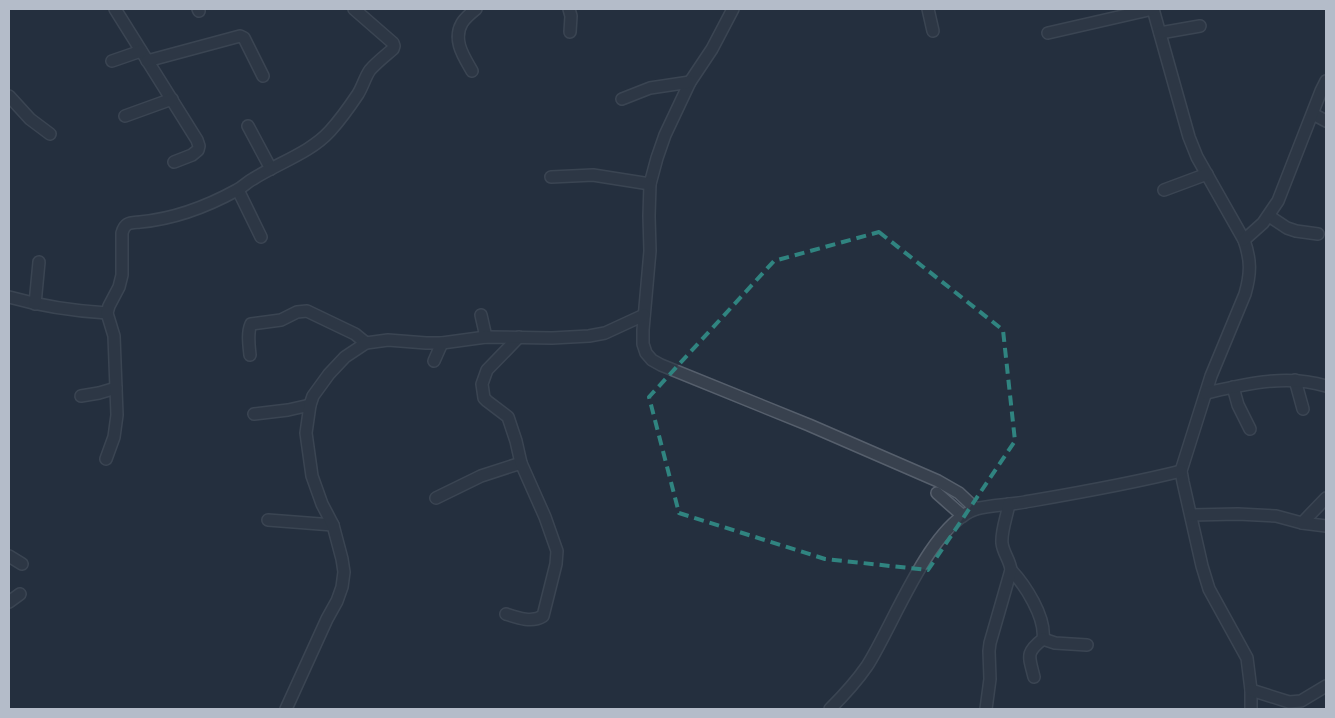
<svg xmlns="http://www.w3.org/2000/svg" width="1335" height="718" font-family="'Fira Sans',sans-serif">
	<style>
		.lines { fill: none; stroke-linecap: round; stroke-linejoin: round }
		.minor-casing { stroke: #565f6c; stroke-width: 14 }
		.minor { stroke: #38414e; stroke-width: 11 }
		.marked { fill: none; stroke: #308480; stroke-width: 4; stroke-dasharray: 10 6; stroke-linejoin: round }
	</style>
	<rect width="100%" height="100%" fill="#242f3e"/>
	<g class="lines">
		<g class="minor-casing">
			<g id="minor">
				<path d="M115,9L197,140L199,146L198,150L192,155L174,162"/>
				<path d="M198,9L199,11"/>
				<path d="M569,9L571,16L570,32"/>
				<path d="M733,9L712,49L690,82L665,135L657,158L650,184L649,216L650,251L643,330V344L646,353L652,360L661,365L809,425L938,481L959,493L976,509"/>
				<path d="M928,9L933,31"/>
				<path d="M1153,9L1189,137L1197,157L1244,240C1251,260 1251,273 1245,294L1211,376L1181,471L1183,482L1202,566L1209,589L1247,658L1251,690V709"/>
				<path d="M1048,33L1153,9"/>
				<path d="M1160,33L1200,26"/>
				<path d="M112,61L141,51"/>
				<path d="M147,61L240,36L244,38L263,76"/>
				<path d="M472,71C464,57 452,40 462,23C465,18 471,13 476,9"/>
				<path d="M9,96L30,119L50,134"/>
				<path d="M622,99L650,88L690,82"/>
				<path d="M1313,114L1326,121"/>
				<path d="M125,116L172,99"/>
				<path d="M248,126L271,169"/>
				<path d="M551,177L593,175L650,184"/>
				<path d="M238,190L261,237"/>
				<path d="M1164,190L1207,174"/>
				<path d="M1269,216L1287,228L1296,231L1318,234"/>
				<path d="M1244,240L1263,223L1278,201L1321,91L1326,81"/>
				<path d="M9,297C41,306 73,311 107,313"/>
				<path d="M35,304L39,262"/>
				<path d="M481,315L486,337"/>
				<path d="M250,355C249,345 247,333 251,324L281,320L297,312L307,311L355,334L366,343"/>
				<path d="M434,361L442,343"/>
				<path d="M1295,380L1303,409"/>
				<path d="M1233,387L1238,405L1250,429"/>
				<path d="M1206,393C1246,384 1286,374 1326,386"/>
				<path d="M81,396L99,393L116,388"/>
				<path d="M254,414L288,410L310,405"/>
				<path d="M106,459L114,437L117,415L114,336L107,313L109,306L119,287L122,275V233C125,222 130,223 140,222C173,219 208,206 237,190C243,187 247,182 253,179C278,163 310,153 330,131C340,120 350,106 358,94C363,86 365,77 370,70C377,62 385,56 393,49L394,46L393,43L354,9"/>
				<path d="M937,493L963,516"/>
				<path d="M436,498L481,476L521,463"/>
				<path d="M1191,515L1238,514L1276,516L1302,523L1326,526"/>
				<path d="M268,520L333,525"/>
				<path d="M1302,523L1326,498"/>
				<path d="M9,556L22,564"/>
				<path d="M1011,570C1025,585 1046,617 1043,639C1025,653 1029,656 1034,677"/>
				<path d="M9,602L20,594"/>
				<path d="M506,614C518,618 532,623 543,616L556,564L557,551L545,517L521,463L516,441L508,417L487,401L484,398L482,384L487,370L519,337"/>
				<path d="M1043,639L1055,643L1087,645"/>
				<path d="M1251,690L1289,702L1301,701L1326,686"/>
				<path d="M286,709L327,619L337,601L342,587L344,572L342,559L333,525L322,504L312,476L306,433L310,405L313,396L329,374L345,357L366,343L388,340L426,343H442L486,337L552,338L589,336L605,333L644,315"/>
				<path d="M830,709C843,696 856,682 867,666C893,626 930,524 976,509C989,505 1010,505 1025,502C1077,493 1130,484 1181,471"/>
				<path d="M986,709L990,679L989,651L990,643L1011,570C1010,560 1003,553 1002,543C1001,531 1007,516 1009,504"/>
			</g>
		</g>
		<use href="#minor" class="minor"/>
	</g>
	<path d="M0 0H1335V718H0ZM879,232L1003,330L1015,441L928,570L825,559L679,513L649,397L774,261Z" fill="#242f3e" fill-opacity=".55" fill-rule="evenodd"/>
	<path class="marked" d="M879,232L1003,330L1015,441L928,570L825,559L679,513L649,397L774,261Z"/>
	<rect width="1335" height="718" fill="none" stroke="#b4bcc9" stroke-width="20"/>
</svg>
